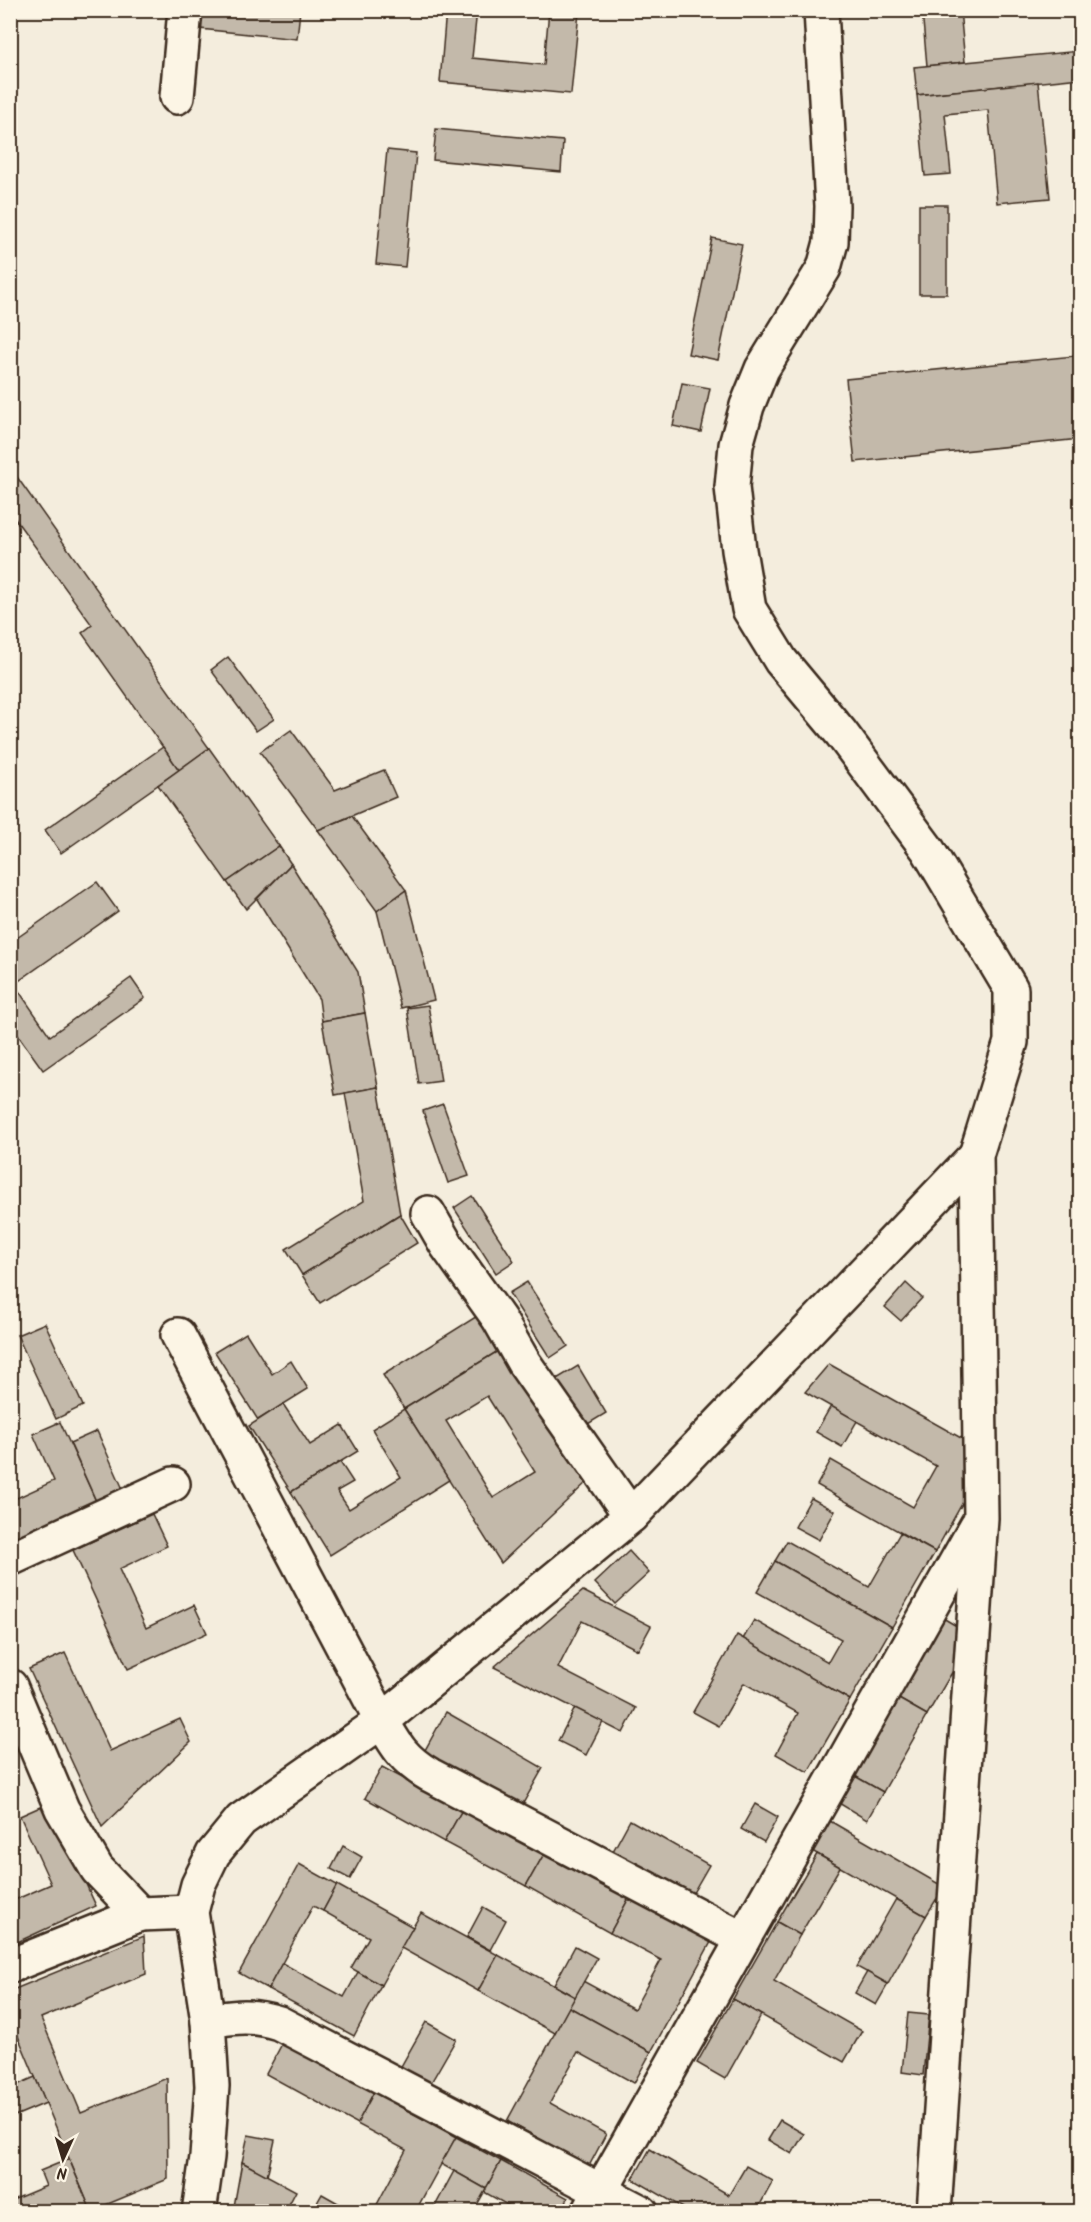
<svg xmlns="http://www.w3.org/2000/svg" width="1091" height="2222" font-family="Kalam,sans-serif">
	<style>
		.building { fill: #c3b9aa; stroke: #3b2a1e; stroke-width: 1.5; fill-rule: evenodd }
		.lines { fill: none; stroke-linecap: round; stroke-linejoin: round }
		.minor-casing { stroke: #3b2a1e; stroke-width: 38 }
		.minor { stroke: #fcf5e5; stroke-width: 33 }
	</style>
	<rect width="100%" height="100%" fill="#f4eddd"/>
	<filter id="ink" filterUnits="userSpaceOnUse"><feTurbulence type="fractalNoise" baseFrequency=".0167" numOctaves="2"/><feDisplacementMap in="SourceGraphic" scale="12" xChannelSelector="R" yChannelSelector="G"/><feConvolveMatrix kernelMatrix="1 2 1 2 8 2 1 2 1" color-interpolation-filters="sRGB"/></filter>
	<g filter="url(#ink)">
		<g class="building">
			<path d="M202,10H300L297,39L200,29Z"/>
			<path d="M446,10H477L472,58L544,65L549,10L579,12L571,94L440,82Z"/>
			<path d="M922,10H960L965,62L927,66Z"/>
			<path d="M1080,51V78L917,95L914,67Z"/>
			<path d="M1038,82L1050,198L997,203L988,110L945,114L951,174L925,176L917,95Z"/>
			<path d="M436,129L563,141L561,172L433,160Z"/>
			<path d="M387,150L416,153L405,267L376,264Z"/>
			<rect x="919" y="205" width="28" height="89"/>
			<path d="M712,238L742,244L718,360L688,354Z"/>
			<path d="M1074,356L1080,439L855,462L846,379Z"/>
			<path d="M682,383L710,388L701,432L673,426Z"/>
			<path d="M17,477L209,748L179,770L82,633L92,625L10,512V481Z"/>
			<path d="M228,657L274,719L256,731L211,670Z"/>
			<path d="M291,730L335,790L384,770L396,797L318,830L260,752Z"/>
			<path d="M163,747L179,770L61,853L45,830Z"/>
			<path d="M209,748L279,846L227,882L158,785Z"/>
			<path d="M352,816L406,890L377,911L318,830Z"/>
			<path d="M279,846L291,864L246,909L227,882Z"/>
			<path d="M291,864L358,972L365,1013L322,1021L319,999L257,899Z"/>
			<path d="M97,882L118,911L10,987V935L14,940Z"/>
			<path d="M406,890L434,1000L401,1008L377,911Z"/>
			<path d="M131,978L145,998L43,1070L10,1024V987L14,984L50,1036Z"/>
			<path d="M428,1005L441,1081L419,1084L407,1008Z"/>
			<path d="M365,1013L378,1087L335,1095L322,1021Z"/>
			<path d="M378,1087L400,1214L302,1275L286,1249L364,1201L345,1093Z"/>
			<path d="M443,1104L469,1176L448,1183L423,1111Z"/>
			<path d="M472,1196L514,1261L496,1273L454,1208Z"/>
			<path d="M400,1214L417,1243L320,1303L302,1275Z"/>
			<path d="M527,1282L568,1346L550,1358L509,1293Z"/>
			<path d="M906,1283L922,1298L901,1321L885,1307Z"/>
			<path d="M482,1313L503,1348L404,1409L383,1375Z"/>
			<path d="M45,1323L83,1406L56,1419L17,1335Z"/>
			<path d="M246,1333L272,1374L291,1361L308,1389L258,1420L215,1352Z"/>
			<path d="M503,1348L587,1482L501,1563L404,1409ZM487,1396L535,1472L493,1498L446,1421Z"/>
			<path d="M829,1364L970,1443L973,1484L935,1552L817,1485L831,1460L913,1507L936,1466L805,1392Z"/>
			<path d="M578,1366L606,1413L583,1427L555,1380Z"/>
			<path d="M283,1404L310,1445L342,1425L358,1451L291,1492L249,1426Z"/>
			<path d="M831,1406L857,1421L842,1447L816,1432Z"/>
			<path d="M404,1409L449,1480L330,1555L291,1492L340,1462L353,1482L337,1491L349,1509L401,1477L372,1429Z"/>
			<path d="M60,1422L96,1501L10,1541V1501L54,1481L33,1434Z"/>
			<path d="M97,1431L123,1489L96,1501L70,1443Z"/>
			<path d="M811,1498L835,1511L819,1540L795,1527Z"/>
			<path d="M152,1514L167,1546L119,1569L146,1628L194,1605L207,1633L128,1669L73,1550Z"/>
			<path d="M900,1533L935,1552L892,1627L775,1561L787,1541L869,1587Z"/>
			<path d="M629,1551L649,1573L615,1604L595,1583Z"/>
			<path d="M775,1561L892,1627L850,1700L743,1639L754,1620L828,1662L841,1639L757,1592Z"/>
			<path d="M583,1591L651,1626L638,1650L582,1621L558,1668L636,1708L623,1733L494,1667Z"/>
			<path d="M943,1618L970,1634L965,1675L954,1669L927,1715L897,1698Z"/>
			<path d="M737,1635L850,1700L808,1772L776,1754L798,1713L744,1683L719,1726L693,1712Z"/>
			<path d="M65,1653L110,1751L180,1719L191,1742L102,1827L29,1669Z"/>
			<path d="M897,1698L927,1715L883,1792L853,1775Z"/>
			<path d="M575,1708L603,1722L586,1755L558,1741Z"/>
			<path d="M446,1712L543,1768L521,1807L424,1752Z"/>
			<path d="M382,1767L462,1810L444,1842L365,1798Z"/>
			<path d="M853,1775L883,1792L867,1820L837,1802Z"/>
			<path d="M49,1803L96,1906L13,1944L10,1938V1902L51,1884L20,1816Z"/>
			<path d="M755,1804L778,1817L764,1842L741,1829Z"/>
			<path d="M462,1810L544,1854L526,1886L444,1842Z"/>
			<path d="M630,1820L709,1865L690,1898L612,1853Z"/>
			<path d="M830,1821L944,1887L926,1916L812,1851Z"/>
			<path d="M343,1846L362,1857L350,1879L331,1869Z"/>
			<path d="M544,1854L629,1898L610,1933L526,1886Z"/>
			<path d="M817,1854L840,1867L800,1935L777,1922Z"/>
			<path d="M299,1864L337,1885L323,1911L313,1906L268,1989L239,1973Z"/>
			<path d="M337,1885L413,1927L381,1985L351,1968L369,1937L323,1911Z"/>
			<path d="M629,1898L711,1942L651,2052L569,2007L583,1981L634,2009L661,1960L610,1933Z"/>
			<path d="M896,1899L926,1916L888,1984L857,1967Z"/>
			<path d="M483,1907L506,1920L490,1950L467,1937Z"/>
			<path d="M421,1913L498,1955L478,1991L401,1948Z"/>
			<path d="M777,1922L800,1935L774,1981L862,2031L844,2062L733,1999Z"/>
			<path d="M144,1936L146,1974L41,2018L81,2113L167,2078L168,2179L91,2211L10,2017V1991Z"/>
			<path d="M575,1946L597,1958L575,1997L554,1985Z"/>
			<path d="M498,1955L575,1997L555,2033L478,1991Z"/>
			<path d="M282,1963L344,1997L358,1972L381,1985L354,2036L268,1989Z"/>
			<path d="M867,1972L888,1984L876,2005L855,1993Z"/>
			<path d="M733,1999L761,2015L725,2079L697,2063Z"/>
			<path d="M569,2007L651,2052L634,2083L578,2052L550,2103L606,2134L589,2166L507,2121Z"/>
			<path d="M908,2013L929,2015L923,2075L902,2072Z"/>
			<path d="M426,2022L456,2039L429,2086L399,2070Z"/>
			<path d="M283,2042L374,2092L357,2124L266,2074Z"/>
			<path d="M35,2077L46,2103L10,2118V2088Z"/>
			<path d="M374,2092L456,2137L415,2212H373L406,2150L357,2124Z"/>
			<path d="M780,2120L804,2134L792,2154L768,2140Z"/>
			<path d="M248,2135L275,2140L267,2176L242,2162Z"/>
			<path d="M456,2137L501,2161L486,2189L441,2164Z"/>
			<path d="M650,2149L729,2195L746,2166L773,2181L756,2212H690L633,2179Z"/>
			<path d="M69,2159L91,2211L10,2212V2201L46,2186L40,2171Z"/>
			<path d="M501,2161L568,2198L561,2212H520L484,2192Z"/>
			<path d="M242,2162L296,2191L285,2212H233Z"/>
			<path d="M454,2171L486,2189L473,2212H432Z"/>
			<path d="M322,2194L354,2212L313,2210Z"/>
		</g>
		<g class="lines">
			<g class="minor-casing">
				<g id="minor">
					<path d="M821,10L832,206L831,242L824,268L762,369L747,406L736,445L732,487L739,550L749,609L781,661L841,733L928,850L1011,989V1042L976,1155L981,1518L934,2212"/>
					<path d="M177,97L185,10"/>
					<path d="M428,1213L447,1246L499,1319L524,1363L631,1516"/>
					<path d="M178,1335L382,1721C396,1746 404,1760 430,1775L743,1939"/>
					<path d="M10,1559L173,1484"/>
					<path d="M10,1686L62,1809L97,1869L140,1914L191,1912"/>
					<path d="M10,1966L140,1914"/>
					<path d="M208,2021C235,2017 252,2014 279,2023L641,2212"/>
					<path d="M199,2212L207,2157L212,2086L208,2021L191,1912L198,1885L213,1854L241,1820L382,1721L631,1516L976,1155"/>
					<path d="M589,2212L977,1525"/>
				</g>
			</g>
			<use href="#minor" class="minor"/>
		</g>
	</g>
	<rect width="1091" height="2222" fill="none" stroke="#fcf5e5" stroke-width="36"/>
	<rect x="18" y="18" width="1055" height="2186" fill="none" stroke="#3b2a1e" stroke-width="2" filter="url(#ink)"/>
	<g transform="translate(63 2159) rotate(184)" stroke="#fcf5e5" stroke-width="4.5" paint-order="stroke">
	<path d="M0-4.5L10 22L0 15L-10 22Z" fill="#3b2a1e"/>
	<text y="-9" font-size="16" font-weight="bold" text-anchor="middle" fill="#3b2a1e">N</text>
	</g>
</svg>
